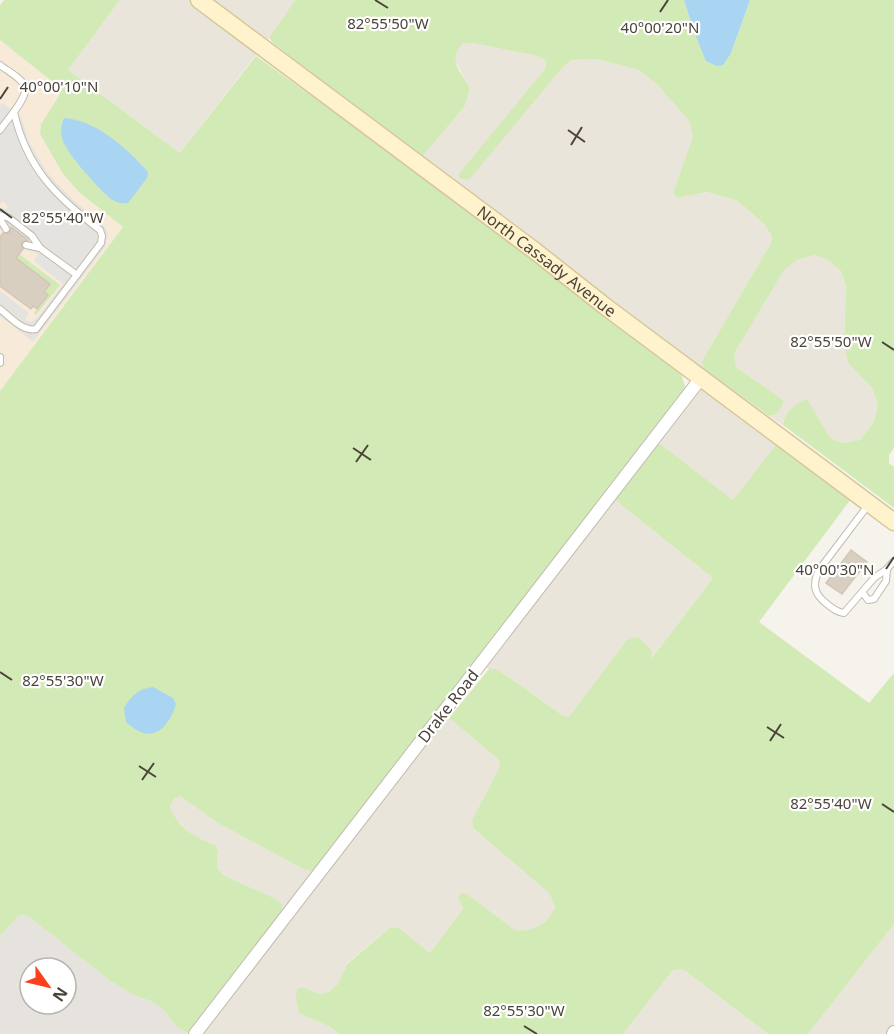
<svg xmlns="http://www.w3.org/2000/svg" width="894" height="1034" font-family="'Noto Sans',sans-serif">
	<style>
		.residential { fill: #eae5da }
		.commercial { fill: #f7ead8 }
		.industrial { fill: #e6e2dd; fill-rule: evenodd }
		.green { fill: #d2eab5 }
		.parking { fill: #e5e3e0 }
		.water { fill: #a9d4f2 }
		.building { fill: #d8cfc1; stroke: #d3c7b4; stroke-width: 1.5 }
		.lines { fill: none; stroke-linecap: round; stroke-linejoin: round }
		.lane-casing { stroke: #c2bbae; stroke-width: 8 }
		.street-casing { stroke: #c2bbae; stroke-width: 14 }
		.secondary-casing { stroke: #d6c79b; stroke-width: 19 }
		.lane { stroke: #fff; stroke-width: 6 }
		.street { stroke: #fff; stroke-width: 12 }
		.secondary { stroke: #fff3cd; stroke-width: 16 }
		.ticks { fill: none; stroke: #4b4439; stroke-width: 2 }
		.labels { text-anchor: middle; stroke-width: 4.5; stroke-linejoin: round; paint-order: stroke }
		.street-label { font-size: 16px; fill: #4b4439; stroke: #fff }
		.ticks-label { font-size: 15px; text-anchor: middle; fill: #4b4439; stroke: #fff; stroke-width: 4.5; stroke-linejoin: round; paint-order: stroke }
	</style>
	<rect width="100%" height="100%" fill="#f6f3ec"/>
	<g class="residential">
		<path d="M120,0H295L269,38L180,153L68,70Z"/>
		<path d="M463,43H473L538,56L546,61L545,69L461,179L468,180L563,67L572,60L597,59L639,70L659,85L689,121L693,136L673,195L677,198L707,192L738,201L764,224L772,236L771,243L702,361L703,368L421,158L465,106L470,88L454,59L455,52Z"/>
		<path d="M814,255L828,260L841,271L846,287L844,345L848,363L872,388L878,404L874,422L860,440L841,443L783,420V425L769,416L775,415L783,400L736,367L734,354L784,270L797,260Z"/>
		<path d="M685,386L706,390L778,442L733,500L650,436L681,396Z"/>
		<path d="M606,493L713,578L650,660L652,650L638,638L627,640L569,718L562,715L497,669H489L476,663Z"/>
		<path d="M441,709L449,718L498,759L500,766L472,820L473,828L549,893L555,907L551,915L539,927L525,932L515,930L467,894L458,898L463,909L430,953L399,928L391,927L347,963L338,984L329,992L319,994L303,987L311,1018L331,1027L339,1034H188L194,1029L276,899L223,875L217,868L218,851L215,845L193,836L174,818L170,807L174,799L180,796L218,823L305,870L314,871Z"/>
		<path d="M894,924V1034H808Z"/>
		<path d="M683,969L768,1034H623L673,970Z"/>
	</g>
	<path class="commercial" d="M0,40L58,85L60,93L41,124L40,134L63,174L79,192L123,227L0,391Z"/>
	<path class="industrial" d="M19,915H27L109,980L135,996L151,1001L163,1009L178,1028L188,1034H0V936ZM30,968H66V1004H30Z"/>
	<g class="green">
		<path d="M4,0H120L68,70L180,153L256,56L382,147L679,368L685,386L681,396L314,871L305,870L218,823L180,796L174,799L170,807C178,828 194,837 215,845L218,851L217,868L223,875L276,899L282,904L283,913L194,1029L187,1033L178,1028L163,1009L151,1001L135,996L109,980L27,915H19L0,936V391L123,227L79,192L63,174L40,134L41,124L60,94L58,86L0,40V5Z"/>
		<path d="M295,0H684L693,29L731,53L750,0H894V448L889,455V463L894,467V508L783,425C784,413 796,402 807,399L830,438L841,443L860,440L874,422L878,404L872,388L848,363L844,344L846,286L841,271L828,260L814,255L797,260L784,270L734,354L736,367L783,400V404L775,415L769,416L703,368L702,361L771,243L772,236L764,224L738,201L707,192L677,198L673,194L693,136L689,121L658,85L639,70L597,59L572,60L563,67L469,180L461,179L458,175L545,69L546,61L538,56L473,43H463C447,61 460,70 470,88L465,106L421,158L273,43L269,38Z"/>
		<path d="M19,254L60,285L36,315L34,313L48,295L44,292L50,284L16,258Z"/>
		<path d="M778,442L851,499L759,622L869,703L894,673V924L808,1034H768L683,969L673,970L623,1034H339L331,1027L299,1013L296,998L297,989L303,987L319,994L329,992L338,984L347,964L391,927L399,928L430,953L463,909L458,898L461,893L467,894L515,930C533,933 548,923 555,907L549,893L473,828L472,820L500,766L498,759L449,718L489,669H497L562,715L569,717L627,640L638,637L652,650L651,659L713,578L615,500L659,443L733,500Z"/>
	</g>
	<path class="parking" d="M2,103L21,117L29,142L48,174L74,201L103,224L108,233L105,247L33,342L0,316V291L29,313L25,320L31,322L37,318L63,284L34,261L38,254L27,250L0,229V208L6,209L8,207L3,201L0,204V106Z"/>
	<g class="water">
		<path d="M684,0H750L731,53L723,65L717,66L706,61L693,29Z"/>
		<path d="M64,118C98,121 126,148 148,172L147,178L128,203C122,204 117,203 111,199C99,189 68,155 63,141C60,132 61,126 64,118Z"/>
		<path d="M153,687L173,698L176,704C172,718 161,738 143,733C137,731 131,726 126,722L124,708C132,695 138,689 153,687Z"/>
	</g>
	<g class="building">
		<path d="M11,227L28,240L22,242L21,246L23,249L16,258L50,284L44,292L48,295L37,309L33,306L31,309L0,286V237L3,233H9Z"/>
		<path d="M851,550L867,562L842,594L826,583Z"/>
	</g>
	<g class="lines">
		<g class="lane-casing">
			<g id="lane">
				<path d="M0,65C7,71 24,79 25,88C27,99 6,121 0,130"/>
				<path d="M0,215L9,218L32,236L40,248L77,275"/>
				<path d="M0,219L6,229"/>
				<path d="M26,245L40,248"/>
				<path d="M0,309C10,317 23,332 36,329L101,243L102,236L100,230C56,197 26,167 14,112"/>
				<path d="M0,357V363"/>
				<path d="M869,504L819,570C812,585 814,594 827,604C833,609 837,612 844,613L874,578L887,569L894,561"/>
				<path d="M863,593L868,600L874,599L886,581L887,569"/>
			</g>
		</g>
		<g class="street-casing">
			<g id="street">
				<path d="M195,1034L701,378"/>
				<path d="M893,1034L894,1032"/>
			</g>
		</g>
		<g class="secondary-casing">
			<g id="secondary">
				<path id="s1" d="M199,0L535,251L606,307L894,522"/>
			</g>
		</g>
		<use href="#lane" class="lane"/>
		<use href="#street" class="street"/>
		<use href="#secondary" class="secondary"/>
	</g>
	<path class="ticks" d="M375,0L388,8M660,12L668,0M0,99L8,87M568,130L585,142M571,145L582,127M0,209L12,218M882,342L894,350M353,448L371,460M356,462L368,445M886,569L894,557M0,672L12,680M767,727L784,738M770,741L781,724M139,766L156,777M142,780L154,763M882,804L894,812M524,1026L537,1034"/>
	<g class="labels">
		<g class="street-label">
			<text dy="6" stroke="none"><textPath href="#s1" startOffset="435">North Cassady Avenue</textPath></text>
			<text transform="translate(448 706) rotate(-52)" y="6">Drake Road</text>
		</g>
	</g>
	<g class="ticks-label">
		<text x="388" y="29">82°55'50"W</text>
		<text x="660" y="33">40°00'20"N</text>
		<text x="59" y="92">40°00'10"N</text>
		<text x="63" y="223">82°55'40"W</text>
		<text x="831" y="347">82°55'50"W</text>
		<text x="835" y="575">40°00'30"N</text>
		<text x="63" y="686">82°55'30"W</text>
		<text x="831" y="809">82°55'40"W</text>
		<text x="524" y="1016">82°55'30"W</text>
	</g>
	<g transform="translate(48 986) rotate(124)"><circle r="28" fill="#ffffff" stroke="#b7b4b0" stroke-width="1.5"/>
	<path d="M0-4.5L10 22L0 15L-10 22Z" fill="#fc3f1d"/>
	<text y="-9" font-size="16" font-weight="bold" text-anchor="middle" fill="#4b4439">N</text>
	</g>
</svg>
